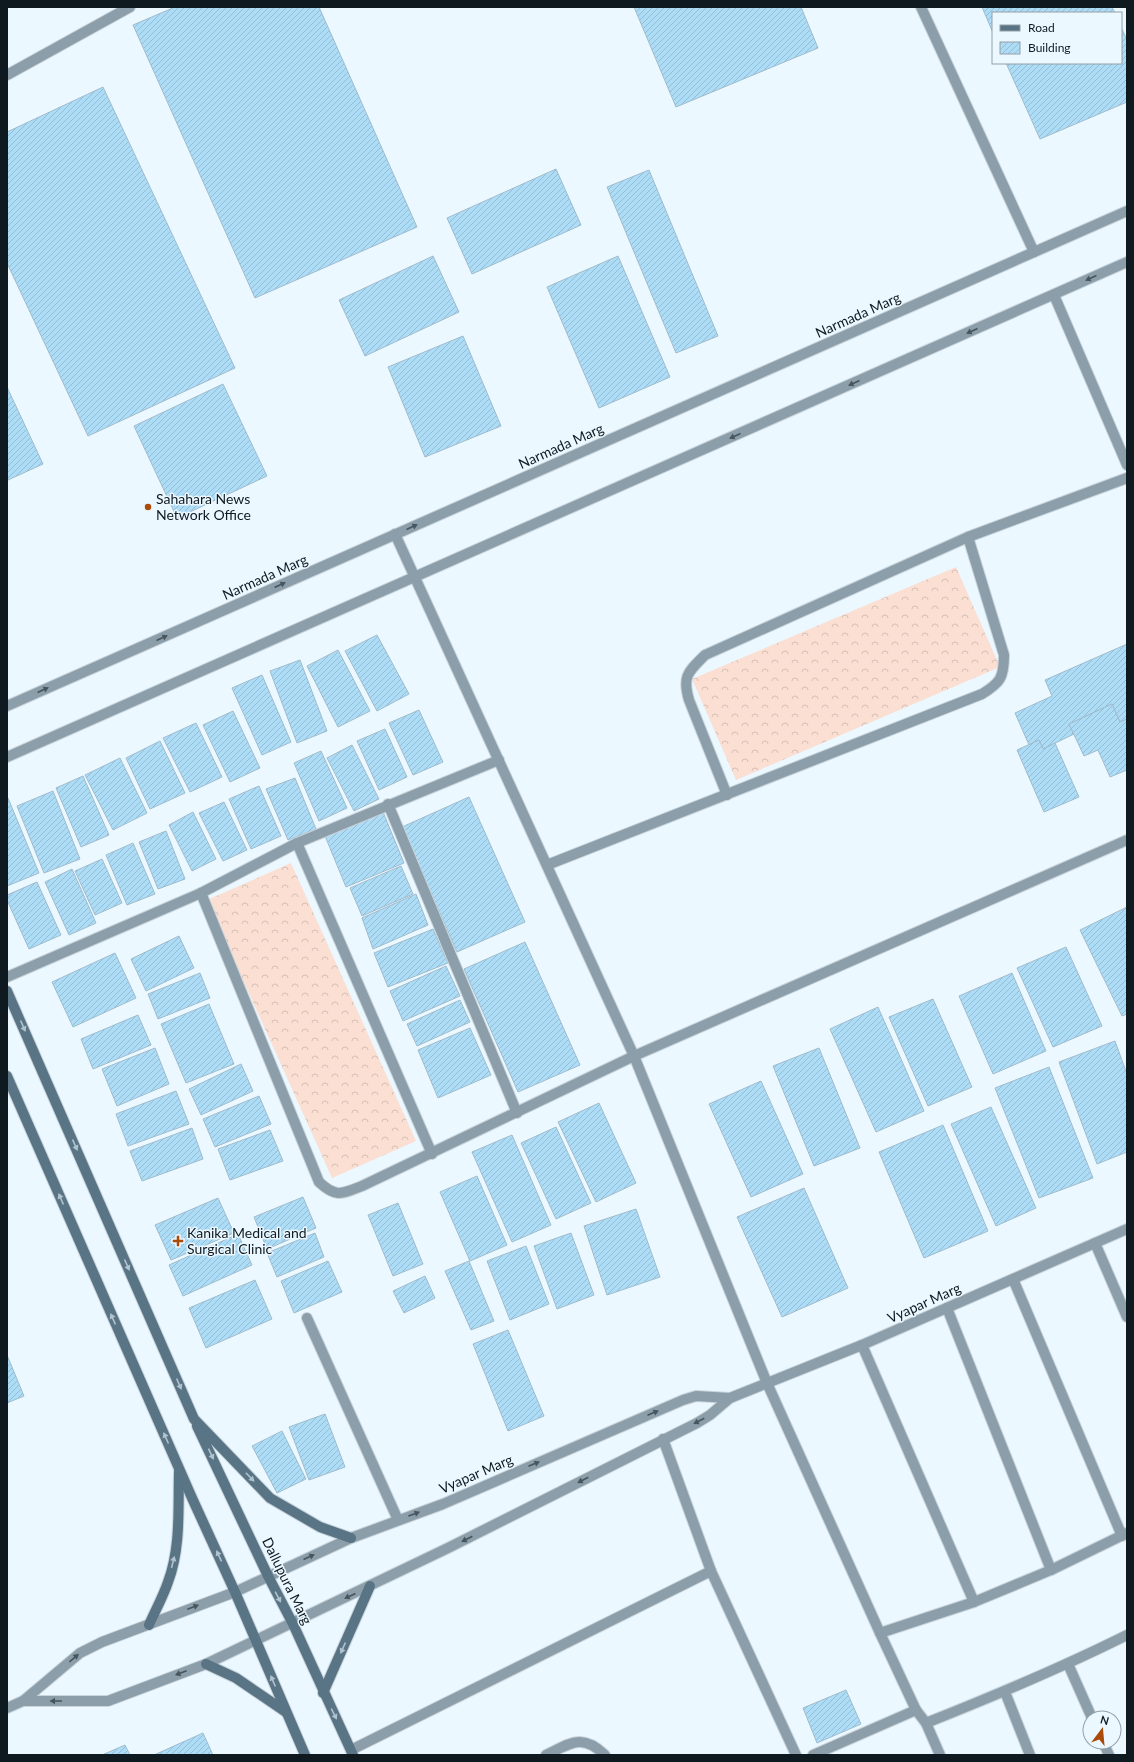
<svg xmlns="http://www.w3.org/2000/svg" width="1134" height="1762" font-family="Lato,sans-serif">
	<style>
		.forest { fill: url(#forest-crowns) }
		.building { fill: url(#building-hatch); stroke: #a0bccc }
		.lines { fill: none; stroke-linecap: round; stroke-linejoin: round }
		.service-casing { stroke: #c9d4db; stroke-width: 12 }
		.minor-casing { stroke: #c9d4db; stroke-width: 12 }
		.tertiary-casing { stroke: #c9d4db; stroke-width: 12 }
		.secondary-casing { stroke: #c9d4db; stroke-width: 12 }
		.service { stroke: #8b9eaa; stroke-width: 10 }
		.minor { stroke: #8b9eaa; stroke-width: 10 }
		.tertiary { stroke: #8b9eaa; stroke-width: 10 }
		.secondary { stroke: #587485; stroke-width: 10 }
		.oneway { fill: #47555e }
		.oneway2 { fill: #b1c3ce }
		.poi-dot { fill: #ac4a08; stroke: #ecf8ff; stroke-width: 1.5 }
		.labels { text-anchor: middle; stroke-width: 3; stroke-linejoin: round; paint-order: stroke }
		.street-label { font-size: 14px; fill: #0f1a20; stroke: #ecf8ff }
		.poi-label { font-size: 14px; fill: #0f1a20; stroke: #ecf8ff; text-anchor: start }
	</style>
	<defs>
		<pattern id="forest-crowns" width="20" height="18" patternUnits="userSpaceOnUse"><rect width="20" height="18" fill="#fbdfd2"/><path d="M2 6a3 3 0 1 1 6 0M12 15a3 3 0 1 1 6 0" fill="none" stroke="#d6bfb4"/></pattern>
		<pattern id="building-hatch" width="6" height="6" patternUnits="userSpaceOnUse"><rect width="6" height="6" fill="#addcf7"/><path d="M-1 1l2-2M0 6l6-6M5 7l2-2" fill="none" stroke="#94bcd3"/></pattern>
	</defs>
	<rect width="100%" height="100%" fill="#ecf8ff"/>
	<g class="forest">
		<path d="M956,567L1000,667L736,780L692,679Z"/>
		<path d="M291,863L416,1141L332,1178L207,900Z"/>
	</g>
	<g class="building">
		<path d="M175,7H319L417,227L255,298L133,25Z"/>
		<path d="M634,7H801L818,48L676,107Z"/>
		<path d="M982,7H1112L1115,13H993V33Z"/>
		<path d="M1121,27L1127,40V102L1040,139L1006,63H1121Z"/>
		<path d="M103,87L235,368L88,436L7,263V132Z"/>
		<path d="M556,169L581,225L472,274L447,218Z"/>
		<path d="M649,170L718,336L676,353L607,187Z"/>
		<path d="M433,256L459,312L365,356L339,300Z"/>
		<path d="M618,256L670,377L599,408L547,287Z"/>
		<path d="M463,336L501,426L425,457L388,367Z"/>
		<path d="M223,384L267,476L177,518L134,426Z"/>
		<path d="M7,387L43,464L8,480L7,478Z"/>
		<path d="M377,635L409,694L377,711L345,651Z"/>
		<path d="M1127,644V719L1120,722L1112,704L1069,724L1074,734L1043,749L1039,740L1029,745L1015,713L1052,696L1045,680Z"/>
		<path d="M338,650L370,711L338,727L307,666Z"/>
		<path d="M300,660L327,731L297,743L270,671Z"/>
		<path d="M262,675L291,742L262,755L232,688Z"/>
		<path d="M1112,704L1120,722L1127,719V770L1110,777L1098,750L1084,756L1069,724Z"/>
		<path d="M419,710L443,762L413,775L389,723Z"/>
		<path d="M233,711L260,768L230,782L203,725Z"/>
		<path d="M196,723L222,777L190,792L163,738Z"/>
		<path d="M385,729L407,777L379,790L357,741Z"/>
		<path d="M1039,740L1043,749L1055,743L1079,797L1044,812L1017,750Z"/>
		<path d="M160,741L185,793L150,809L126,758Z"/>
		<path d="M352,745L379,799L354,811L327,758Z"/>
		<path d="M321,751L347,808L319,821L294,763Z"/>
		<path d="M120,758L147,813L113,830L85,775Z"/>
		<path d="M83,776L109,835L81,847L56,788Z"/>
		<path d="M295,778L316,829L288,840L266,789Z"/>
		<path d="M259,786L281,836L251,849L229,799Z"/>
		<path d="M53,791L80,859L44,873L17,806Z"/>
		<path d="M469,797L525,922L457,952L402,827Z"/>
		<path d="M8,798L39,873L7,886V799Z"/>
		<path d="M224,802L247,850L223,861L199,813Z"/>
		<path d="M193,812L216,859L192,871L169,825Z"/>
		<path d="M383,812L404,863L346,887L325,836Z"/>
		<path d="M166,831L185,879L158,889L139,842Z"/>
		<path d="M133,843L155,894L127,905L106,855Z"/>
		<path d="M102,859L122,903L95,915L75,871Z"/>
		<path d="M401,866L413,894L362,916L350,888Z"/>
		<path d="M72,869L96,923L69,935L45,882Z"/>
		<path d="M37,882L61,935L29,949L7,900V895Z"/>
		<path d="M416,894L428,925L373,949L362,918Z"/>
		<path d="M1127,907V1014L1122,1016L1080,930Z"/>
		<path d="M433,929L448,963L388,987L374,953Z"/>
		<path d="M179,936L194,968L146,991L131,959Z"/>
		<path d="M525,942L580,1065L518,1092L464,969Z"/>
		<path d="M1066,947L1102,1026L1053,1047L1017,968Z"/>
		<path d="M115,953L136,998L73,1027L52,982Z"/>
		<path d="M446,966L460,996L403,1021L390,991Z"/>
		<path d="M200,973L210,998L158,1019L148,994Z"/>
		<path d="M1012,973L1046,1051L993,1074L959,996Z"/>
		<path d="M933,999L972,1087L928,1106L889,1017Z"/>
		<path d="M460,1000L470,1022L417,1046L407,1024Z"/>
		<path d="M209,1004L234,1064L186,1083L161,1024Z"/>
		<path d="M878,1007L924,1111L876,1132L830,1029Z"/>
		<path d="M138,1015L151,1045L93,1069L81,1039Z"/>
		<path d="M470,1028L491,1075L438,1098L418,1050Z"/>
		<path d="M1115,1041L1127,1074V1152L1097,1164L1059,1062Z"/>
		<path d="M155,1048L169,1084L117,1106L102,1069Z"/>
		<path d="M819,1048L860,1148L814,1166L773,1066Z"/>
		<path d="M241,1064L253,1091L201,1115L189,1089Z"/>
		<path d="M1049,1067L1093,1178L1039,1198L995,1088Z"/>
		<path d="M761,1081L803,1174L751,1197L709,1104Z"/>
		<path d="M176,1091L189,1124L128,1146L116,1114Z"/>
		<path d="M259,1096L271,1124L215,1147L203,1119Z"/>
		<path d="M599,1103L636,1183L596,1202L558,1122Z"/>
		<path d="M991,1107L1036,1208L996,1226L951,1124Z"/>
		<path d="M943,1125L988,1231L924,1258L879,1152Z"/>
		<path d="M556,1127L591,1203L556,1219L521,1143Z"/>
		<path d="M192,1128L203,1159L142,1181L130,1151Z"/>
		<path d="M270,1130L283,1161L230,1180L218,1149Z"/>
		<path d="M512,1135L551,1225L512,1242L472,1152Z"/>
		<path d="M477,1176L507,1245L470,1261L440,1192Z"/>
		<path d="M804,1188L848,1288L782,1317L737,1217Z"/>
		<path d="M303,1197L316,1228L267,1249L254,1217Z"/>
		<path d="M218,1198L234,1233L171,1260L155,1225Z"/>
		<path d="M398,1203L423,1264L393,1276L368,1215Z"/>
		<path d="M636,1209L660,1277L607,1295L584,1226Z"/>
		<path d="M315,1233L324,1257L277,1277L267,1253Z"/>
		<path d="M571,1233L594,1295L557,1309L534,1246Z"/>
		<path d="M238,1234L252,1265L183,1296L169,1265Z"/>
		<path d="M526,1246L549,1304L510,1320L487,1261Z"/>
		<path d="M328,1261L342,1292L294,1313L281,1281Z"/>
		<path d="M469,1261L494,1321L471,1330L445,1271Z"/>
		<path d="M425,1276L435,1298L404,1313L393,1291Z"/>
		<path d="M255,1280L272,1319L206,1348L189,1308Z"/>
		<path d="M508,1330L544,1416L508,1431L473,1344Z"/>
		<path d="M7,1355L24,1396L7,1403Z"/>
		<path d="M325,1414L345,1467L309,1480L289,1427Z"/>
		<path d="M282,1431L306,1479L277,1493L252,1446Z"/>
		<path d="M846,1690L861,1724L817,1743L803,1708Z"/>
		<path d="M203,1733L213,1755H154Z"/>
		<path d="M125,1745L130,1755H102Z"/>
	</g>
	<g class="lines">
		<g class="service-casing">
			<g id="service">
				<path d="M663,1439L711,1571L796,1755"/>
				<path d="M351,1750L711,1571"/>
				<path d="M546,1755C571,1743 582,1733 605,1755"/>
				<path d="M813,1755L916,1710"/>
			</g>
		</g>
		<g class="minor-casing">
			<g id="minor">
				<path d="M921,7L1034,252"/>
				<path d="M7,75L130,7"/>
				<path d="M1054,295L1127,465"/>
				<path d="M395,534L634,1056L767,1383L880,1633L916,1710L926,1723L940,1755"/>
				<path d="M727,795L689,700C682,676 688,672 705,655L968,537L1127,478"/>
				<path d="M388,804L517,1113"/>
				<path d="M297,843L432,1154"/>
				<path d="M547,865L982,694C1000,683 1004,678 1004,655L968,537"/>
				<path d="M201,893L319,1182C336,1198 342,1194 362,1186L634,1056L1127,840"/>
				<path d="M7,977L201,893L297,843L499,760"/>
				<path d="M1095,1243L1127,1317"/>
				<path d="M1013,1279L1122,1536"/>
				<path d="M947,1308L1051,1570"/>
				<path d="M307,1318L398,1520"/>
				<path d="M862,1345L974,1602"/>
				<path d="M880,1633L974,1602L1051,1570L1127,1533"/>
				<path d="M1068,1664L1092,1718"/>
				<path d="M1005,1692L1030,1755"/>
				<path d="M926,1723C994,1696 1061,1668 1127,1635"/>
				<path d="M1103,1742L1109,1755"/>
			</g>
		</g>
		<g class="tertiary-casing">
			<g id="tertiary">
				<path d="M7,706L1127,211"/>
				<path d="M7,757L1127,262"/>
				<path d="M23,1701H108L206,1664L448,1548L697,1423L710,1415L730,1398L862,1345L1127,1229"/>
				<path d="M7,1708L23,1701L80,1653L102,1642L235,1592L351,1538L443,1504L683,1400L696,1396L730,1398"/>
			</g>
		</g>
		<g class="secondary-casing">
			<g id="secondary">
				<path d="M7,991L194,1419L270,1498L320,1527L351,1538"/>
				<path d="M7,1076L192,1498L235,1592L305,1755"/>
				<path d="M197,1426L268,1576L293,1624L353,1755"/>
				<path d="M149,1625C155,1611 163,1597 168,1582C181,1548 178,1508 179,1472"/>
				<path d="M206,1664L236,1678L286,1712"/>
				<path d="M323,1693L370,1586"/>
			</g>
		</g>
		<use href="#service" class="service"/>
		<use href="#minor" class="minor"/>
		<use href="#tertiary" class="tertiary"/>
		<use href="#secondary" class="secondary"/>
	</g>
	<defs><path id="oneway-solid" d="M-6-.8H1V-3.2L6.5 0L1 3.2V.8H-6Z"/></defs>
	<g class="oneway">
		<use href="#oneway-solid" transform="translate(1091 278) rotate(156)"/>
		<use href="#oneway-solid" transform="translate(972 331) rotate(156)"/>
		<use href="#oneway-solid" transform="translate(854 383) rotate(156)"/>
		<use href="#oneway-solid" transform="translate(735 436) rotate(156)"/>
		<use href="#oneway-solid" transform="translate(412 527) rotate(-24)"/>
		<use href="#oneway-solid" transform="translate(280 585) rotate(-24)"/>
		<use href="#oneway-solid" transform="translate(162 638) rotate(-24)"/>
		<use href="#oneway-solid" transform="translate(43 690) rotate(-24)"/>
		<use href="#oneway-solid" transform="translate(653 1413) rotate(-23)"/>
		<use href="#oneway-solid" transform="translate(699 1421) rotate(152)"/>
		<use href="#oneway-solid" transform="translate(534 1464) rotate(-23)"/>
		<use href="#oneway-solid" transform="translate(583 1480) rotate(153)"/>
		<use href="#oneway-solid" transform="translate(414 1514) rotate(-20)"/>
		<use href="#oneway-solid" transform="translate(467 1539) rotate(153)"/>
		<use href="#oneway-solid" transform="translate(309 1557) rotate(-24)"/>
		<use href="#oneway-solid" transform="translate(350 1596) rotate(155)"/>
		<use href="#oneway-solid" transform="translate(193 1607) rotate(-21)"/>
		<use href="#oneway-solid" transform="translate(74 1658) rotate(-40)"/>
		<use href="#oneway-solid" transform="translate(181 1673) rotate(159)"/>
		<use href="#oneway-solid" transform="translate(56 1701) rotate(-180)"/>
	</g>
	<g class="oneway2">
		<use href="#oneway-solid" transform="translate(23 1026) rotate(66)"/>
		<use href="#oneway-solid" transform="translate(75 1145) rotate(66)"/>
		<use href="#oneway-solid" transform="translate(61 1199) rotate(-114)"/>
		<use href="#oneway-solid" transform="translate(127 1265) rotate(66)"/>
		<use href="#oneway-solid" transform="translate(113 1319) rotate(-114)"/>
		<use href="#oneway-solid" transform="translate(179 1384) rotate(66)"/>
		<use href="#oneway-solid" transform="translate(166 1438) rotate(-114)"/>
		<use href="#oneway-solid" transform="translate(211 1454) rotate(65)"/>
		<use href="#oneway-solid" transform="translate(250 1477) rotate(46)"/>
		<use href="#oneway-solid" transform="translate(219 1556) rotate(-115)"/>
		<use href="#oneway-solid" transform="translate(173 1562) rotate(-76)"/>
		<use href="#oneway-solid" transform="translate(278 1597) rotate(62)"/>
		<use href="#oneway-solid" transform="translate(343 1648) rotate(114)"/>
		<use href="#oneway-solid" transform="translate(273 1681) rotate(-113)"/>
		<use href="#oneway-solid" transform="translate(334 1714) rotate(64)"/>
	</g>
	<g class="poi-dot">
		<circle cx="148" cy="507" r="4"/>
		<path d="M176 1235h4v4h4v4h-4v4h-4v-4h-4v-4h4z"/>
	</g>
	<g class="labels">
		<g class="street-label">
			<text transform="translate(858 315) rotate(-24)" y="5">Narmada Marg</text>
			<text transform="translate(561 446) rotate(-24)" y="5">Narmada Marg</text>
			<text transform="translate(265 577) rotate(-24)" y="5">Narmada Marg</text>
			<text transform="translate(924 1303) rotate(-24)" y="5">Vyapar Marg</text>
			<text transform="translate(476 1474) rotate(-23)" y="5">Vyapar Marg</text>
			<text transform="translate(287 1581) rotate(64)" y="5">Dallupura Marg</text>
		</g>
		<g class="poi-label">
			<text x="156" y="504">Sahahara News<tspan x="156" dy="16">Network Office</tspan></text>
			<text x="187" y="1238">Kanika Medical and<tspan x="187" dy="16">Surgical Clinic</tspan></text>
		</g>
	</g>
	<rect width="1134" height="1762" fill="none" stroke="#0f1a20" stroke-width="16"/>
	<rect x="992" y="12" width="130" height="52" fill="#ecf8ff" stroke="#949fa6"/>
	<rect x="1000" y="25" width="20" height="6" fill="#587485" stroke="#949fa6"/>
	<text x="1028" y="32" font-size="12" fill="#0f1a20">Road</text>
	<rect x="1000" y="42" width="20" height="12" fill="url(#building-hatch)" stroke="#949fa6"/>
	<text x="1028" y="52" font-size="12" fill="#0f1a20">Building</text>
	<g transform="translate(1102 1730) rotate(16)"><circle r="19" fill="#ecf8ff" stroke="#949fa6"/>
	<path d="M0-3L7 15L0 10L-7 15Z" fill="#ac4a08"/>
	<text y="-6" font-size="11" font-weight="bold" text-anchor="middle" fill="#0f1a20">N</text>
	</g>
</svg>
